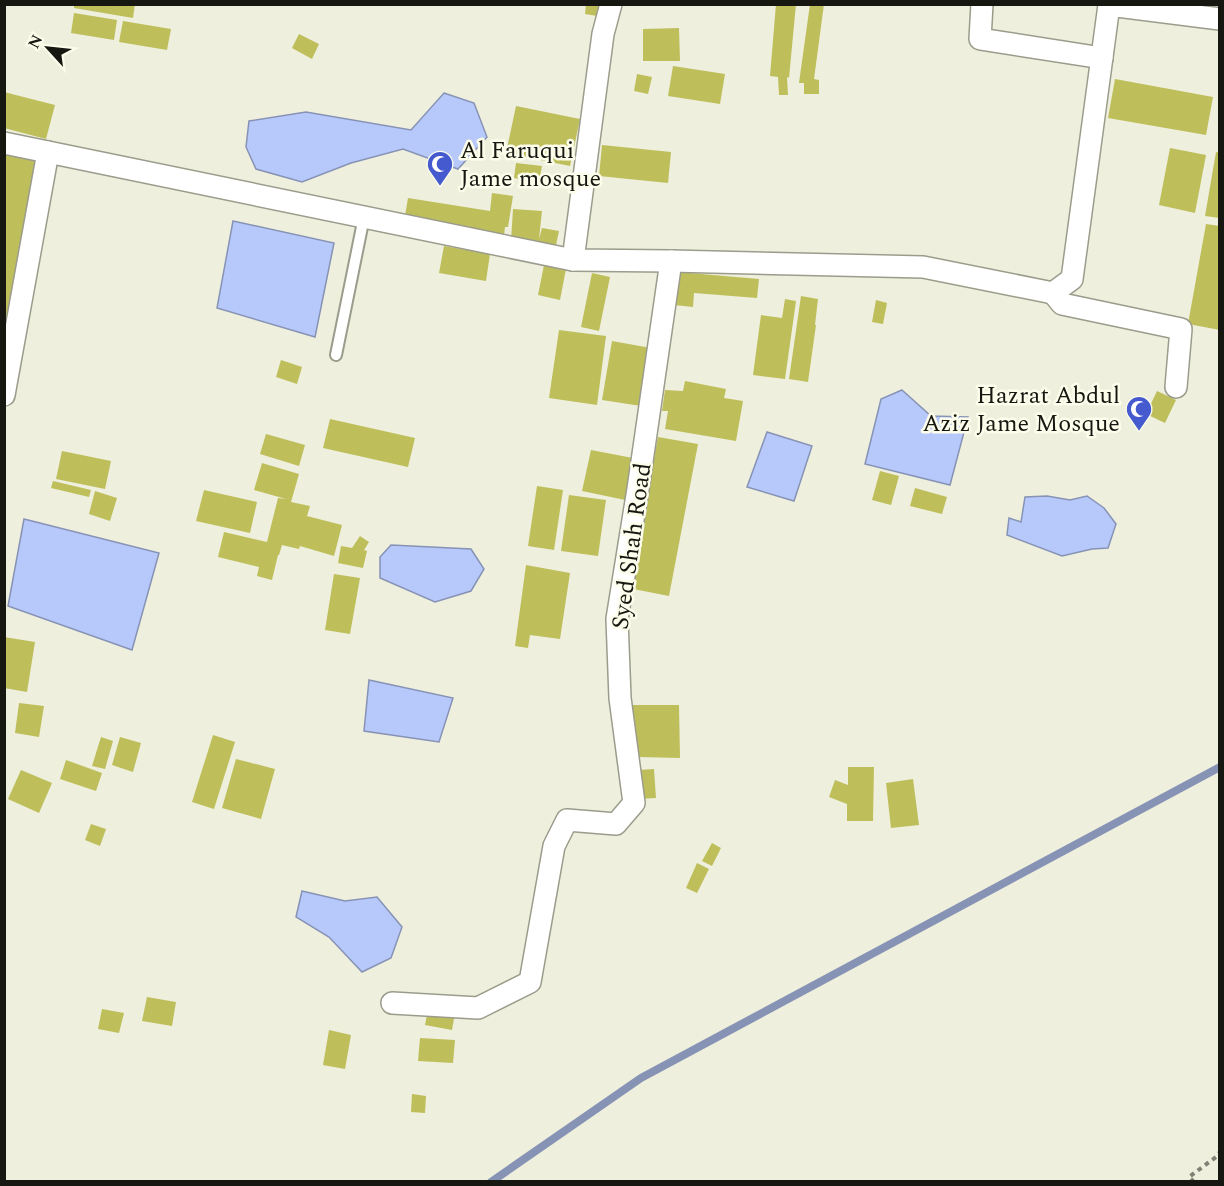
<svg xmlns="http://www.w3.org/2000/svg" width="1224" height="1186" font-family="Spectral,serif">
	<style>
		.water { fill: #b7c8fb; stroke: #8793b5; stroke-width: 1.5 }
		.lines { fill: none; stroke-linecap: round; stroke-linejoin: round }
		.stream { stroke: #8793b5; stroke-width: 8 }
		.building { fill: #bebf5b }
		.service-casing { stroke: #9b9c8b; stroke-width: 14 }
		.minor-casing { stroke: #9b9c8b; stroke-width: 24 }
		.path { stroke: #808074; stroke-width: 4; stroke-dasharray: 4.5 4.5; stroke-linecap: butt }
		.service { stroke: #fff; stroke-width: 10 }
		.minor { stroke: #fff; stroke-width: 21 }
		.labels { text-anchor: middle; stroke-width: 5; stroke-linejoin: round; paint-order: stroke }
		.poi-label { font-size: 24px; fill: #171711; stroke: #fcfdea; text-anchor: start }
		.street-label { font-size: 24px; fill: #171711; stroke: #fcfdea }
	</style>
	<rect width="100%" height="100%" fill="#eeefdd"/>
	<g class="water">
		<path d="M444,93L474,103L487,137L458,169L403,149L351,163L302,182L256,169L246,147L249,121L306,112L411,130Z"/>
		<path d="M233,221L334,243L315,337L217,308Z"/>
		<path d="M902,390L931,416L968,417L950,485L865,464L881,399Z"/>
		<path d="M767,432L812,446L794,501L747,487Z"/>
		<path d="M1047,496L1070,500L1087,496L1104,508L1116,524L1108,548L1092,549L1062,556L1007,535L1009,518L1021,522L1025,497Z"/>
		<path d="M24,519L159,553L132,650L8,606Z"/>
		<path d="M391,545L471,549L484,569L471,591L435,602L380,578V557Z"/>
		<path d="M369,680L453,698L439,742L364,731Z"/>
		<path d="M302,891L345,901L377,897L402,927L391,958L362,972L329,937L296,917Z"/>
	</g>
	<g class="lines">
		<path class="stream" d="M491,1182L641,1078L1220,767"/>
	</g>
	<g class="building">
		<path d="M74,4H135L133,18L74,8Z"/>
		<path d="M586,4H605L603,17L585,14Z"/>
		<path d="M776,4H796L789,78L787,77L788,95H779L778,77L770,76Z"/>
		<path d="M810,4H824L814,79L819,80V94H804V83H799Z"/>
		<path d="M74,13L117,20L114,40L71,33Z"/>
		<path d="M123,21L171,29L167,50L119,42Z"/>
		<path d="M679,28L680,61H643V29Z"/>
		<path d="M299,34L319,44L312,59L292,48Z"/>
		<path d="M673,66L725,74L720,104L668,96Z"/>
		<path d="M637,74L652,77L648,94L634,91Z"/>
		<path d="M1115,79L1213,97L1206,135L1108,118Z"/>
		<path d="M4,92L55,105L46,139L4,128Z"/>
		<path d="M516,106L580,119L570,166L506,153Z"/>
		<path d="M4,145L40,154L6,323H4Z"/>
		<path d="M602,145L671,152L668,183L599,176Z"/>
		<path d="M1170,148L1206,155L1195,213L1159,205Z"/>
		<path d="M1216,152L1220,153V218L1205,216Z"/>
		<path d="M516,163L542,166L539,182L514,178Z"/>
		<path d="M492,193L513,196L508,227H505L504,235L471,230V227L405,216L408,198L490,211Z"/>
		<path d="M513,209L542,211L539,239L542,228L559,231L556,245L511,240Z"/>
		<path d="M1206,224L1220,226V330L1188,324Z"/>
		<path d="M444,246L490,254L486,281L439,273Z"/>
		<path d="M544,265L566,269L560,300L538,295Z"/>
		<path d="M678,272L759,279L757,298L694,293L693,307L674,305Z"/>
		<path d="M592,273L610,277L599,331L581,327Z"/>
		<path d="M801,296L818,299L815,325H816L808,382L789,379Z"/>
		<path d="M785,299L796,301L785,379L753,375L761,315L782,318Z"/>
		<path d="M876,300L887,303L883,324L872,322Z"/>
		<path d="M559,330L606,336L597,405L549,398Z"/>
		<path d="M612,341L651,348L641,406L602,400Z"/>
		<path d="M281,360L302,367L297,384L276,377Z"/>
		<path d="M685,381L726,389L724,398L743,401L736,441L665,429L668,411H662L665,390L683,391Z"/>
		<path d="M1157,391L1176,400L1165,423L1146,414Z"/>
		<path d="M330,419L415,438L408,467L323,448Z"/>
		<path d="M266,434L305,445L299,466L260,454Z"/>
		<path d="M658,437L698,444L669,596L628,588Z"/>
		<path d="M591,450L638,459L630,501L582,491Z"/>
		<path d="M62,451L111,461L105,489L56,479Z"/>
		<path d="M262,463L299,474L291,502L310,506L307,516L342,525L334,556L300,546L299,549L282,545L279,555H278L272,580L257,576L259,567L218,557L224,532L267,542L278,498L286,499L254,490Z"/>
		<path d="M880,471L899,476L891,505L872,500Z"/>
		<path d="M53,481L91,490L89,497L51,488Z"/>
		<path d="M537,486L563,490L554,550L528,546Z"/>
		<path d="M915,488L947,497L942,514L910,506Z"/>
		<path d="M204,490L257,502L250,533L196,521Z"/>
		<path d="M95,491L117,498L110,521L89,514Z"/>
		<path d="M569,495L606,500L598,556L561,551Z"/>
		<path d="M360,536L369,542L364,550L367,551L363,568L338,563L341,546L352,548Z"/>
		<path d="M526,565L570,573L560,639L530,635L528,648L515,646Z"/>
		<path d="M334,574L360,578L350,634L325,630Z"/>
		<path d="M4,637L35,642L27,692L4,688Z"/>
		<path d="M19,703L44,706L39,737L15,733Z"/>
		<path d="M630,705H679L680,758L638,757Z"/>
		<path d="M213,735L235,742L214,809L192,802Z"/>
		<path d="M101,737L113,741L105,769L92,766Z"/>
		<path d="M120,737L141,743L133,772L112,765Z"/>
		<path d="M236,759L275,769L261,819L222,808Z"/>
		<path d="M66,760L102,773L96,791L60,779Z"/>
		<path d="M848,767H874L873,821H847V804L829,797L835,780L848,785Z"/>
		<path d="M654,769L656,798L639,799L638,770Z"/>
		<path d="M21,770L52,783L39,813L8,799Z"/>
		<path d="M913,779L919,825L891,828L886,783Z"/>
		<path d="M91,824L106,829L100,846L85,840Z"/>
		<path d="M712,843L721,848L712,866L702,861Z"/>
		<path d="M697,863L709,869L697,893L686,888Z"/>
		<path d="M147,997L176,1002L172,1026L142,1021Z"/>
		<path d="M102,1009L124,1013L119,1033L98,1029Z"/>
		<path d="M428,1009L455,1013L452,1030L425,1025Z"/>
		<path d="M329,1030L351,1035L345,1069L323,1065Z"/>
		<path d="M420,1038L455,1040L453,1063L418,1061Z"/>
		<path d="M412,1094L426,1096L425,1113L411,1112Z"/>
	</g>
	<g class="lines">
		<g class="service-casing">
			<path id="service" d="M336,355L364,217"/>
		</g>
		<g class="minor-casing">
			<g id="minor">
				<path d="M982,4L980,39L1102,58"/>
				<path d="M4,143L573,260L671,261L923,267L1053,293L1072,279L1109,5L1220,19"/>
				<path d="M573,260L603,34L611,4"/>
				<path d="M1053,293L1062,304L1181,329L1176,387"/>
				<path d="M4,395L48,152"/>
				<path d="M392,1003L478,1008L530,982L554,846L567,820L616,824L634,803L620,698L617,619L638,489L671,261"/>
			</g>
		</g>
		<path class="path" d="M1194,1182L1189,1177L1216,1157L1220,1152"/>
		<use href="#service" class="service"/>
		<use href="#minor" class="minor"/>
	</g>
	<defs>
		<g id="mosque-pin" transform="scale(1.35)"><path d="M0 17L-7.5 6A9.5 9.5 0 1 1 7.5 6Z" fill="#455ace" stroke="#fcfdea"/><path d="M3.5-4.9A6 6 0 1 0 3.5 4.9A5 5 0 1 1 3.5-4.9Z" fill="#fff"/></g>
	</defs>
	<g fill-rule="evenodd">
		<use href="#mosque-pin" x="440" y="164"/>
		<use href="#mosque-pin" x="1139" y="409"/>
	</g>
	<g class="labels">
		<g class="poi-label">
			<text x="460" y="158">Al Faruqui<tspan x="460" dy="28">Jame mosque</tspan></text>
			<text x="1120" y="403" text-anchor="end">Hazrat Abdul<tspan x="1120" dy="28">Aziz Jame Mosque</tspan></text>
		</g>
		<g class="street-label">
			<text transform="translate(631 546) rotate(-82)" y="8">Syed Shah Road</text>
		</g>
	</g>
	<rect width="1224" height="1186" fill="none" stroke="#171711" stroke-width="12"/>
	<g transform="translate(48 48) rotate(297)" stroke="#fcfdea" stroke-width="4.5" paint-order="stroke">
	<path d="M0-4.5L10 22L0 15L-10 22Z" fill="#171711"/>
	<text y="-9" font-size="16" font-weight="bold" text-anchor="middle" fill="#171711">N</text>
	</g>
</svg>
